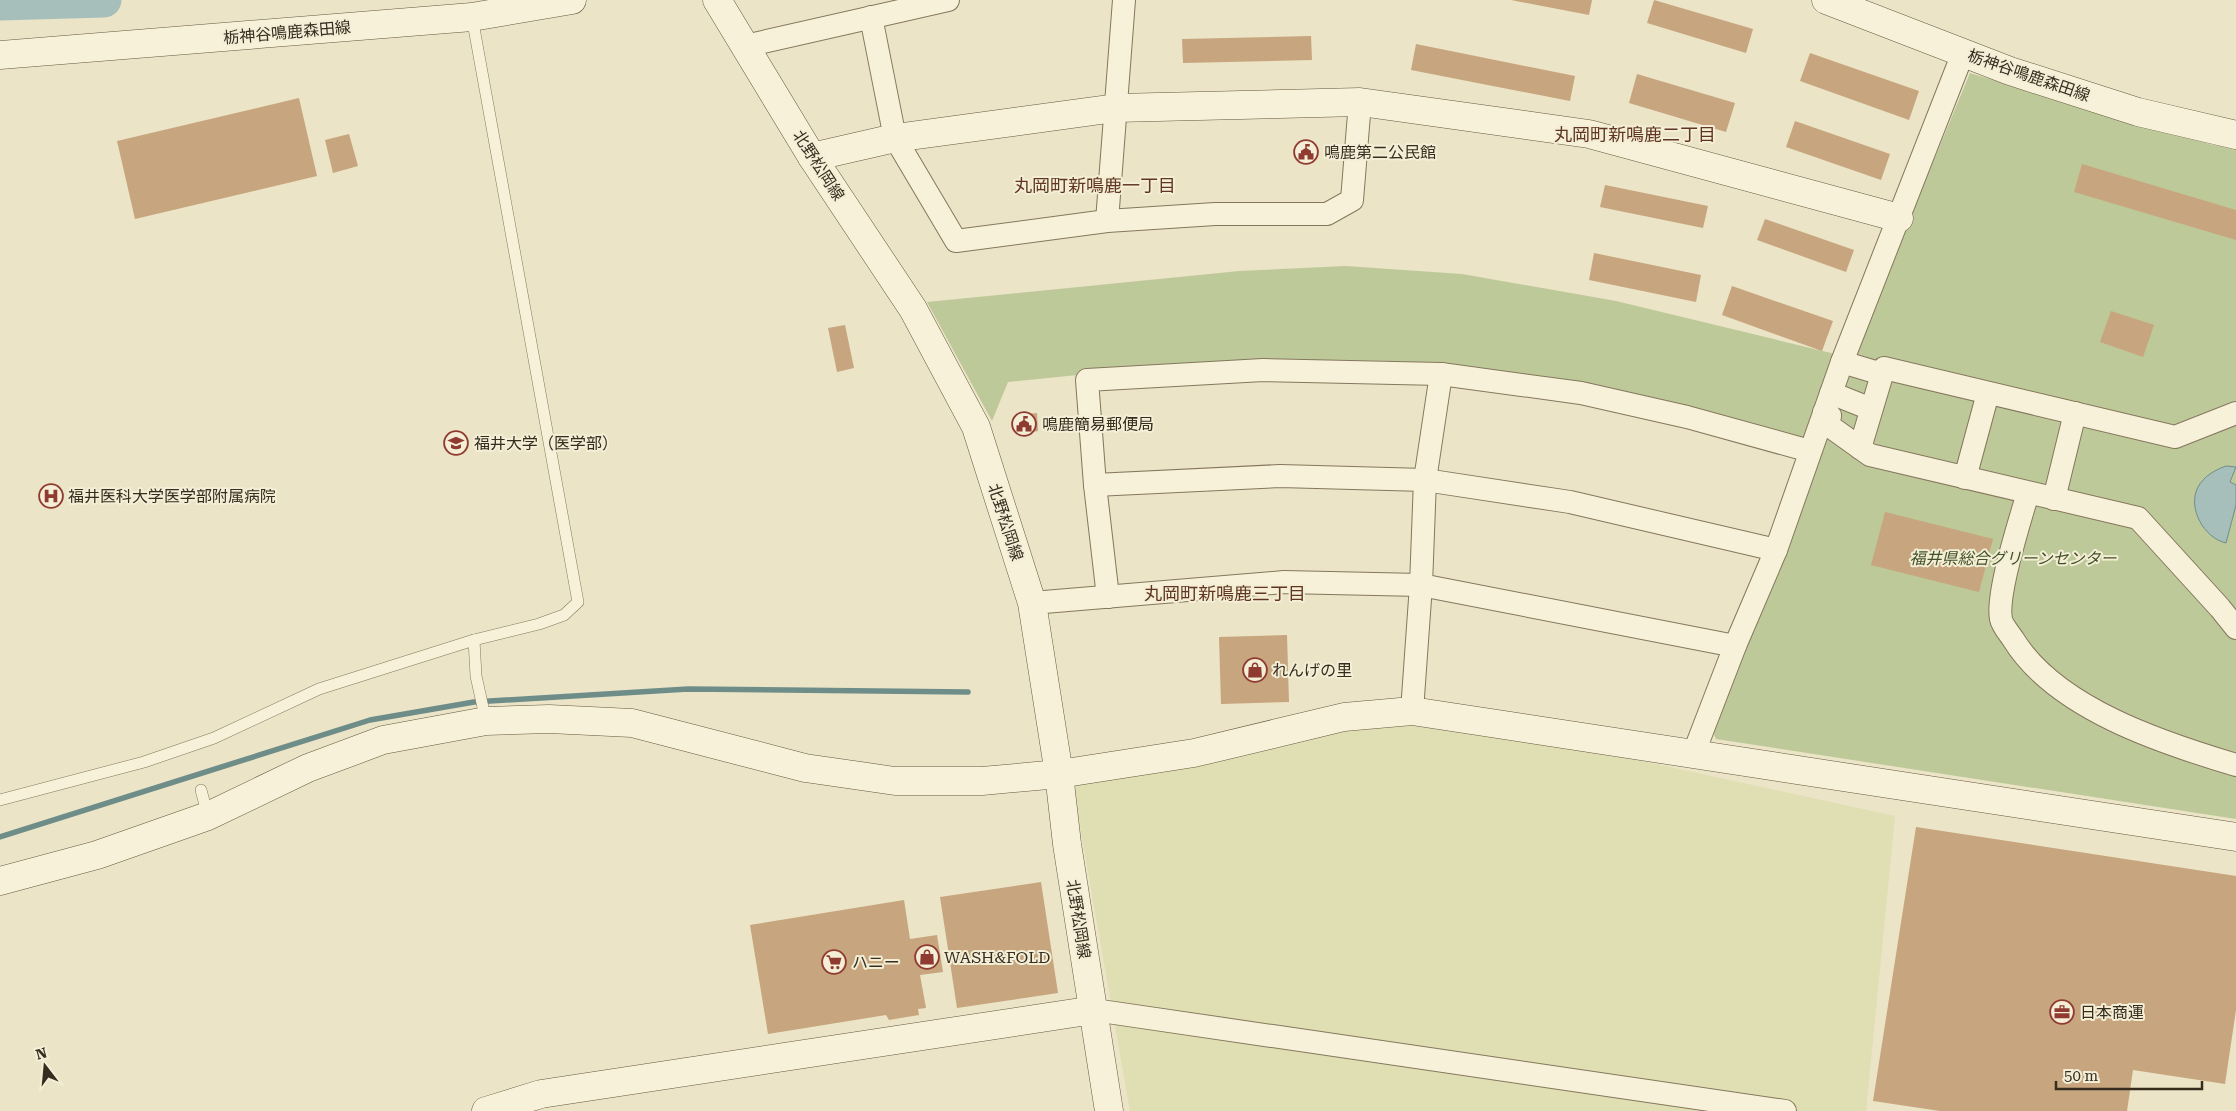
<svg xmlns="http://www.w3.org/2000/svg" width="2236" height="1111" font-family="'Roboto Serif','Noto Sans JP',serif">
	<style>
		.farmland { fill: #e0deb3 }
		.green { fill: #bec99a }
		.water { fill: #a7bfbb; stroke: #6e8d89 }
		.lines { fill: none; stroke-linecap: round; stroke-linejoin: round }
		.stream { stroke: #6e8d89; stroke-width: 5.5 }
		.river { stroke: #a7bfbb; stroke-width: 35 }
		.building { fill: #c7a57e }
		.lane-casing { stroke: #85775d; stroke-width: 12 }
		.street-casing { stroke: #85775d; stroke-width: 24 }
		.secondary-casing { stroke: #675840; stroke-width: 29 }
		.lane { stroke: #f6f1d8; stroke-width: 11 }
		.street { stroke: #f6f1d8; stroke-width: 22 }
		.secondary { stroke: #f6f1d8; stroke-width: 28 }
		.labels { text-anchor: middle; stroke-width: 4; stroke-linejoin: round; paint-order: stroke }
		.street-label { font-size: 16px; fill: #362d1f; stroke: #f3eed5 }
		.poi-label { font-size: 16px; fill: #362d1f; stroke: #f3eed5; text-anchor: start }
		.park-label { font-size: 16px; font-style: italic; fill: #425128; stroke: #f3eed5 }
		.neighbourhood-label { font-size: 18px; fill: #603622; stroke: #f3eed5 }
	</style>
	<rect width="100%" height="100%" fill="#ebe4c6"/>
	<path class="farmland" d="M1412,711L1895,816L1866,1111H1130L1072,781Z"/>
	<path class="green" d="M1970,73L2213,145L2236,148V819L1716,739L1712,730L1817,441L1619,390L1476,369L1401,361L1280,360L1176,365L1008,382L992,421L927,302L1239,271L1346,266L1462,274L1616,301L1852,358Z"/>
	<path class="water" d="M2226,466L2236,467L2230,482L2236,485V505L2226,543C2204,538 2187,508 2198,487C2204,476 2215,470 2226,466Z"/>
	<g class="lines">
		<path class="stream" d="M0,837L370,720L474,702L688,689L968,692"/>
		<path class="river" d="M0,3L104,0"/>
	</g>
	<g class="building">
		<path d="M1511,0H1592L1589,15Z"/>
		<path d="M1654,0L1753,29L1746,53L1647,23Z"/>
		<path d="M1311,36L1312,60L1183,63L1182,39Z"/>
		<path d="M1416,44L1575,76L1570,101L1411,70Z"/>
		<path d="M1810,53L1919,91L1909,120L1800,81Z"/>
		<path d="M1637,74L1735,103L1726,132L1629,103Z"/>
		<path d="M299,98L317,176L135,219L117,141Z"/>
		<path d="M1795,121L1890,154L1881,180L1786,147Z"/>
		<path d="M349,134L358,166L333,173L325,140Z"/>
		<path d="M2082,164L2236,210V240L2074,192Z"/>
		<path d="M1605,185L1708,206L1703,228L1600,207Z"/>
		<path d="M1765,219L1854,250L1846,272L1757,240Z"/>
		<path d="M1594,253L1701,275L1696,302L1589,280Z"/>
		<path d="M1732,286L1833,321L1822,351L1722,315Z"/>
		<path d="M2111,311L2154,325L2143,357L2100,342Z"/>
		<path d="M845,325L854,368L837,372L828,328Z"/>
		<path d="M1037,413L1038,431L1020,434L1014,417L1017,415Z"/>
		<path d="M1885,512L1993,539L1979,592L1871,565Z"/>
		<path d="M1287,635L1289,702L1221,704L1219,637Z"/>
		<path d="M1916,827L2236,876V1010L2225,1084L2133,1070L2127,1111H1940L1873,1101Z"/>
		<path d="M1041,882L1058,993L957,1008L940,897Z"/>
		<path d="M904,900L910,939L937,935L943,972L920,975L926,1008L918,1009L919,1015L889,1020L886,1015L768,1034L750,925Z"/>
	</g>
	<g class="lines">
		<g class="lane-casing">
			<g id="lane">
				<path d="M474,640L476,676L486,721"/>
				<path d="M201,790L208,816"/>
				<path d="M0,800L144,762L214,738L319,689L474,640L539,624L564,615L578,602L472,17"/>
			</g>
		</g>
		<g class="street-casing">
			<g id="street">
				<path d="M871,17L895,138L956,241L1107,221L1215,214H1327L1352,200L1360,102"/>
				<path d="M745,46L948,0"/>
				<path d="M1107,221L1124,0"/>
				<path d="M1842,362L1882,374"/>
				<path d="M1831,393L1871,409"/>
				<path d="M1824,412L1830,416L1828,425L1870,455L2138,518L2220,608L2236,628"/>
				<path d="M1860,448L1884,368L2175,437L2236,413"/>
				<path d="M1965,478L1988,393"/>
				<path d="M1095,485L1280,476L1425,480L1570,502L1776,550"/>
				<path d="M2028,493C2020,520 1996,594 2001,619C2002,625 2009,633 2013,639C2055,708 2162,743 2236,765"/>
				<path d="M2054,499L2075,413"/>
				<path d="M1108,597L1095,485L1087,380L1263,370L1441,374L1581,393L1687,417L1810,451"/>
				<path d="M1032,603L1284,582L1421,585L1735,646"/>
				<path d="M1412,711L1421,585L1425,480L1441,374"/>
				<path d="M1693,755L1735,646L1776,550L1842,362L1963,53"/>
				<path d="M1094,1010L1785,1111"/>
			</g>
		</g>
		<g class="secondary-casing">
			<g id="secondary">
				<path d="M717,0L812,157L913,309L976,427L1032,603L1059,774L1067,844L1109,1111"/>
				<path d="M1826,0L2010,71L2138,112L2236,135"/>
				<path d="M0,55L472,17L572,0"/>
				<path d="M812,157L895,138L1116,108L1360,102L1589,134L1899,218"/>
				<path d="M0,881L97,855L208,816L308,768L383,740L486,721L549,719L632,723L805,768L895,781H982L1059,774L1194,753L1344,717L1412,711L2236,837"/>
				<path d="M486,1111L541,1094L1094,1010"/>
			</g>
		</g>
		<use href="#lane" class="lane"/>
		<use href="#street" class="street"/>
		<use href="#secondary" class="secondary"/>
	</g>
	<defs>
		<g id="civic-ring" transform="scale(1.25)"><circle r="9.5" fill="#f3eed5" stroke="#903b31" stroke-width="1.5"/><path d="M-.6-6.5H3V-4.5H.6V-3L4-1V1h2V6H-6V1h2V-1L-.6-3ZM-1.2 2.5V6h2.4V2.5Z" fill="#903b31"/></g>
		<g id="university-ring" transform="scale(1.25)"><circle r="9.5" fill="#f3eed5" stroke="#903b31" stroke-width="1.5"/><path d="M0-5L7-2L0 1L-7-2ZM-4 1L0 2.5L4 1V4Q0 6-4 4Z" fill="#903b31"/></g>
		<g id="hospital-ring" transform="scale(1.25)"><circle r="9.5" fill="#f3eed5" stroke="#903b31" stroke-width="1.5"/><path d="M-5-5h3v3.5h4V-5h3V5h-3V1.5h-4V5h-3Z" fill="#903b31"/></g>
		<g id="shop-ring" transform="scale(1.25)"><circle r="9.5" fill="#f3eed5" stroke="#903b31" stroke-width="1.5"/><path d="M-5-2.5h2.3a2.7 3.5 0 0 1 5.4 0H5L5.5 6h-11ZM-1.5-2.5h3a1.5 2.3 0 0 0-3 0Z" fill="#903b31"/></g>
		<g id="supermarket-ring" transform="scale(1.25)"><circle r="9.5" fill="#f3eed5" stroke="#903b31" stroke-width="1.5"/><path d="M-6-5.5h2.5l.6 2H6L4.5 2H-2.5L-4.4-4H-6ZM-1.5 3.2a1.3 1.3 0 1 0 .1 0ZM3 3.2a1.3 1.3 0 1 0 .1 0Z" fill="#903b31"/></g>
		<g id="office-ring" transform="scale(1.25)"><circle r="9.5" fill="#f3eed5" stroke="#903b31" stroke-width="1.5"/><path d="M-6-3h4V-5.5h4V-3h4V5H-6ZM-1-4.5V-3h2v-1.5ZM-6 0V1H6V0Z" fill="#903b31"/></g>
	</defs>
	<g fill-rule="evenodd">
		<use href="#civic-ring" x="1306" y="152"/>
		<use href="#civic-ring" x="1024" y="424"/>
		<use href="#university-ring" x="456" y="443"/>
		<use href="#hospital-ring" x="51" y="496"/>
		<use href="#shop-ring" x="1255" y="670"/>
		<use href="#shop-ring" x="927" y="957"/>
		<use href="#supermarket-ring" x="834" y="962"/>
		<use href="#office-ring" x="2062" y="1012"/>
	</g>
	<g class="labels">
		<g class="street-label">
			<text transform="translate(287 32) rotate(-5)" y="6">栃神谷鳴鹿森田線</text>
			<text transform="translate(2029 75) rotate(19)" y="6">栃神谷鳴鹿森田線</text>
			<text transform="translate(819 165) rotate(57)" y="6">北野松岡線</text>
			<text transform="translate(1006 522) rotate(72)" y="6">北野松岡線</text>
			<text transform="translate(1079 919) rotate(81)" y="6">北野松岡線</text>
		</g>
		<g class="poi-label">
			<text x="1324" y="158">鳴鹿第二公民館</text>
			<text x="1042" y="430">鳴鹿簡易郵便局</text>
			<text x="474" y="449">福井大学（医学部）</text>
			<text x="68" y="502">福井医科大学医学部附属病院</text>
			<text x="1272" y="676">れんげの里</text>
			<text x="944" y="963">WASH&amp;FOLD</text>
			<text x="852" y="968">ハニー</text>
			<text x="2080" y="1018">日本商運</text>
		</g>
		<g class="park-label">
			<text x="2013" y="564">福井県総合グリーンセンター</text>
		</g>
		<g class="neighbourhood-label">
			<text x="1635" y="141">丸岡町新鳴鹿二丁目</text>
			<text x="1095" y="192">丸岡町新鳴鹿一丁目</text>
			<text x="1225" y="600">丸岡町新鳴鹿三丁目</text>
		</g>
	</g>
	<g transform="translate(45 1066) rotate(344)" stroke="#f3eed5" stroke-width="4" paint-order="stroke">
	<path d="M0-4L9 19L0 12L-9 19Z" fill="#362d1f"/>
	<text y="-8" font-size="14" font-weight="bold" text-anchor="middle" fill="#362d1f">N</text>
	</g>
	<path d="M2056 1081v8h146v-8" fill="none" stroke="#362d1f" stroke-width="2.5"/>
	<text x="2064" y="1081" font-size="15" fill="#362d1f" stroke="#f3eed5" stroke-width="4" paint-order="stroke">50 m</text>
</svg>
